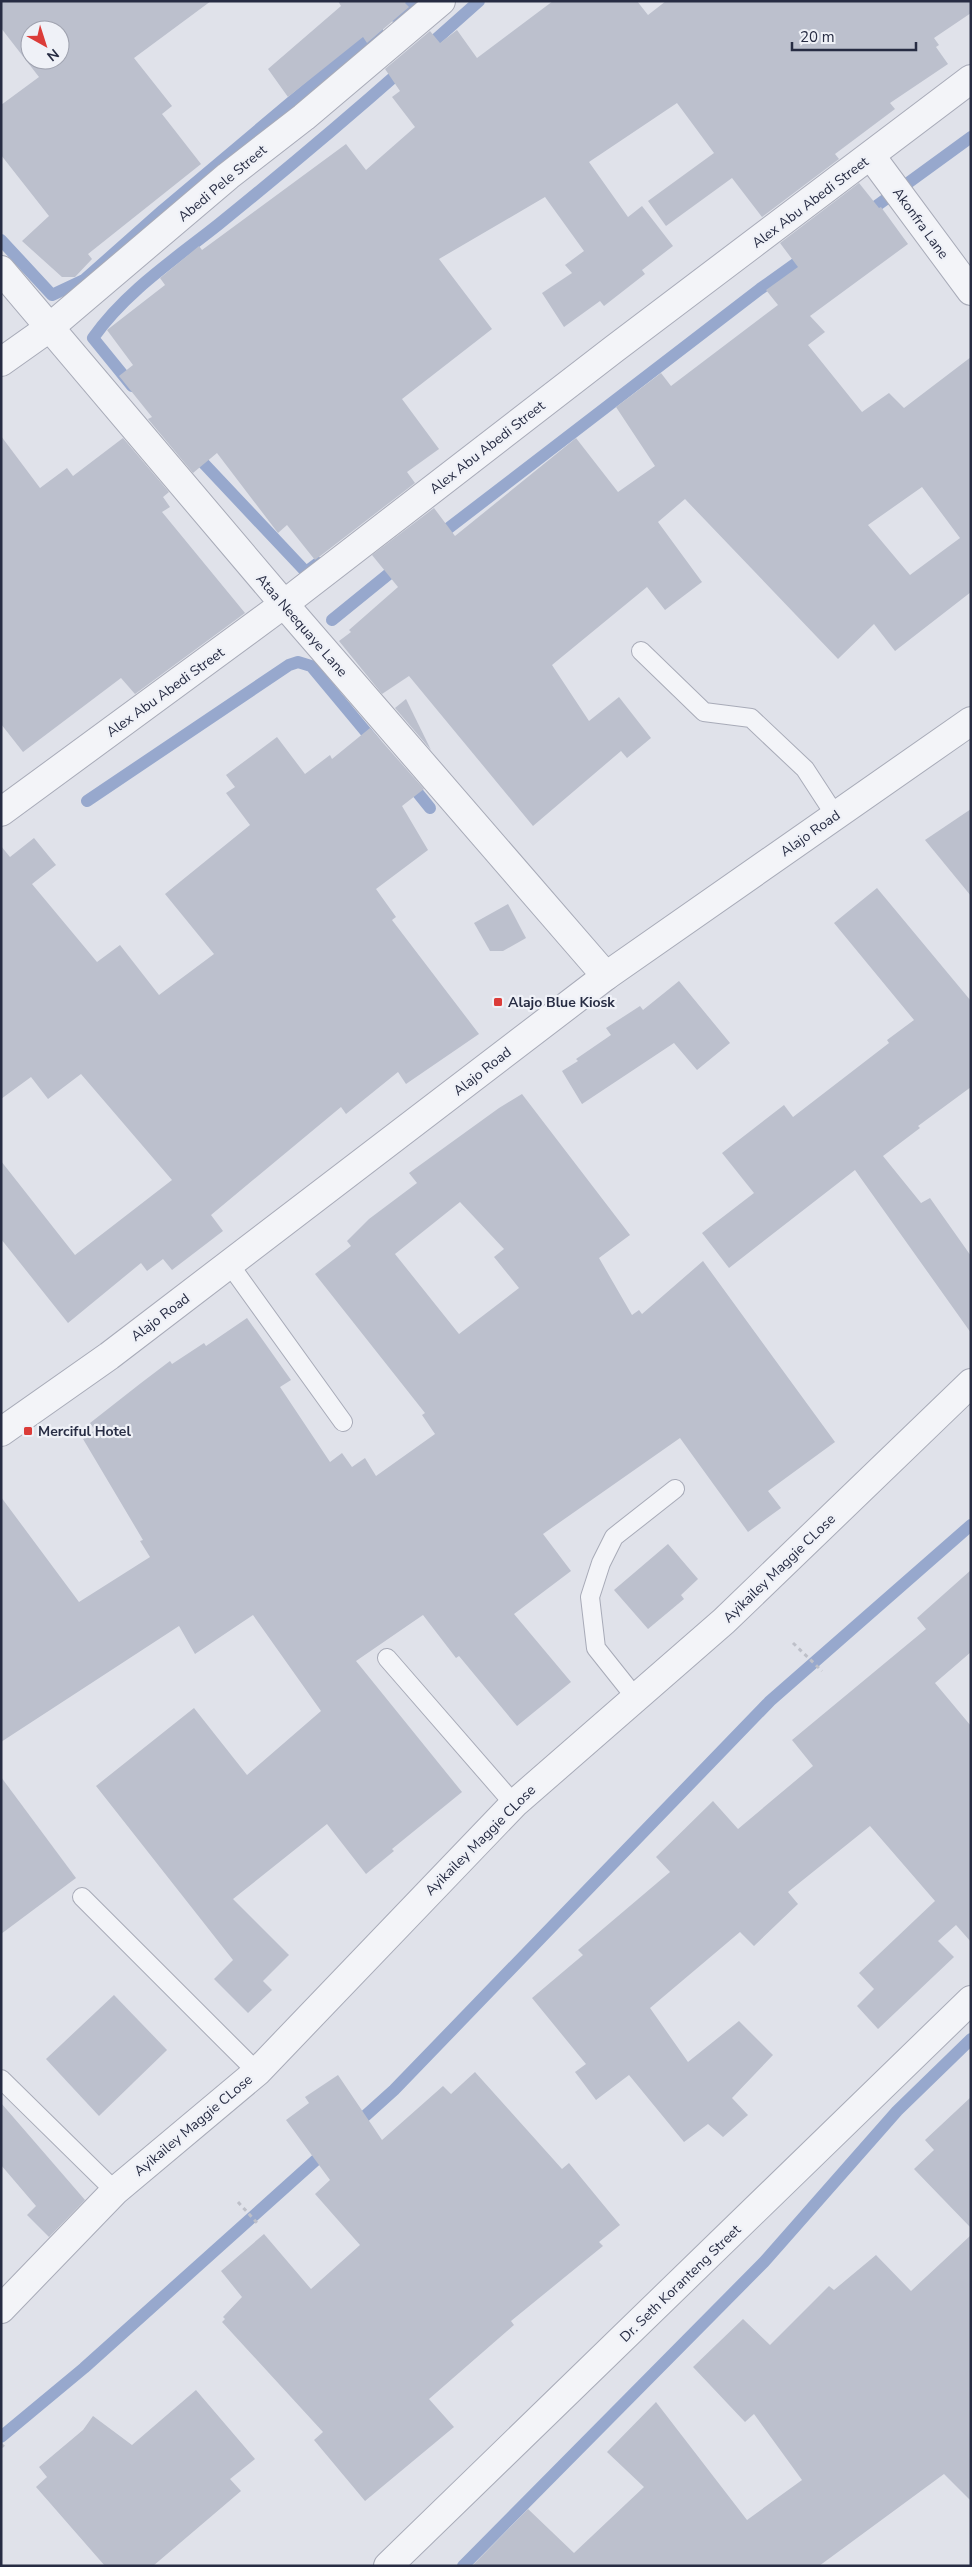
<svg xmlns="http://www.w3.org/2000/svg" width="972" height="2567" font-family="'Nunito Sans',sans-serif">
	<style>
		.lines { fill: none; stroke-linecap: round; stroke-linejoin: round }
		.stream { stroke: #97a8cd; stroke-width: 12 }
		.building { fill: #bcc0cd; fill-rule: evenodd }
		.service-casing { stroke: #a8abb8; stroke-width: 20 }
		.minor-casing { stroke: #a8abb8; stroke-width: 30 }
		.tertiary-casing { stroke: #a8abb8; stroke-width: 30 }
		.path { stroke: #bec0c9; stroke-width: 3; stroke-dasharray: 4 4; stroke-linecap: butt }
		.service { stroke: #f3f4f8; stroke-width: 18 }
		.minor { stroke: #f3f4f8; stroke-width: 28 }
		.tertiary { stroke: #f3f4f8; stroke-width: 28 }
		.poi-dot { fill: #db3c39; stroke: #eff1f7; stroke-width: 2 }
		.labels { text-anchor: middle; stroke-width: 4.5; stroke-linejoin: round; paint-order: stroke }
		.street-label { font-size: 14px; fill: #272c43; stroke: #eff1f7 }
		.poi-label { font-size: 14px; font-weight: bold; fill: #272c43; stroke: #eff1f7; text-anchor: start }
	</style>
	<rect width="100%" height="100%" fill="#e0e2ea"/>
	<g class="lines">
		<g class="stream">
			<path d="M395,16L412,1"/>
			<path d="M425,49L479,1"/>
			<path d="M864,215L971,137"/>
			<path d="M1,240L52,295L84,280L163,210L377,30"/>
			<path d="M132,386L93,338C125,292 175,259 219,224C282,173 344,121 404,68"/>
			<path d="M193,452L306,572L318,563"/>
			<path d="M437,537L760,289L809,254"/>
			<path d="M332,620L401,564"/>
			<path d="M409,782L430,808"/>
			<path d="M87,801L289,665L298,662L311,666L376,744"/>
			<path d="M354,2126L394,2090L770,1701L971,1525"/>
			<path d="M1,2437L84,2368L327,2150"/>
			<path d="M463,2566L764,2262L897,2111L971,2039"/>
		</g>
	</g>
	<g class="building">
		<path d="M1,1H211L134,58L172,106L162,114L201,164L88,254L92,259L75,277H62L22,241L49,216L1,155V105L39,77L1,28ZM30,30H60V60H30Z"/>
		<path d="M338,1H407L405,3L409,7L367,43L363,37L288,97L268,69L341,6Z"/>
		<path d="M553,1H637L648,15L666,1H971V13L934,38L939,45L936,47L948,64L890,103L895,109L835,154L839,159L762,217L732,178L666,226L648,201L714,153L677,103L589,162L628,217L642,206L673,246L642,270L645,274L604,306L600,301L564,327L542,293L572,273L565,265L584,251L545,197L439,259L492,329L402,399L439,449L407,472L415,483L315,560L287,525L278,533L217,453L193,473L148,419L152,417L119,376L133,365L107,330L165,285L160,278L199,246L202,250L346,144L366,170L415,127L392,97L400,91L385,69L430,31L440,43L457,30L477,58Z"/>
		<path d="M859,183L879,208L881,207L908,244L810,316L825,332L808,345L862,412L889,393L904,408L971,357V592L895,651L874,624L838,659L685,499L658,522L702,582L665,610L647,587L552,665L589,721L619,697L651,738L627,758L621,751L533,826L409,676L382,694L339,641L351,632L349,630L398,587L372,555L434,508L455,536L576,438L618,492L655,466L616,407L661,373L671,386L778,305L766,290L798,267L780,243ZM922,487L960,538L910,575L868,525Z"/>
		<path d="M1,436L40,488L67,468L73,476L123,438L169,492L163,497L170,507L162,512L245,613L135,694L121,678L23,752L1,724Z"/>
		<path d="M406,699L431,750L395,708Z"/>
		<path d="M370,728L424,789L402,806L428,850L376,889L396,917L392,920L479,1034L406,1084L398,1072L346,1114L341,1107L211,1215L223,1231L172,1270L163,1259L147,1271L141,1263L68,1323L1,1239V1161L75,1255L172,1180L81,1074L48,1099L31,1077L1,1099V846L10,857L34,838L56,865L32,884L97,962L120,945L159,995L214,954L165,894L250,825L226,793L235,787L226,775L277,737L305,774L330,755L332,759Z"/>
		<path d="M971,809V896L925,840Z"/>
		<path d="M877,888L971,1001V1087L918,1126L920,1128L883,1156L921,1203L930,1198L971,1256V1333L855,1170L729,1268L702,1233L754,1193L722,1153L784,1105L793,1117L889,1043L887,1040L914,1020L834,923Z"/>
		<path d="M508,904L526,938L503,951H490L474,923Z"/>
		<path d="M679,981L730,1043L697,1070L674,1043L582,1104L562,1071L578,1061L576,1059L611,1035L606,1028L640,1006L643,1010Z"/>
		<path d="M522,1094L630,1235L599,1258L632,1315L639,1310L642,1314L703,1261L835,1442L768,1491L781,1508L748,1532L680,1438L543,1534L571,1571L514,1614L571,1682L517,1726L459,1656L456,1658L423,1615L356,1661L462,1792L392,1849L394,1851L366,1874L327,1824L233,1899L289,1955L263,1981L272,1990L248,2013L214,1979L233,1960L96,1786L194,1708L247,1775L321,1711L253,1615L195,1654L179,1626L1,1742V1497L79,1602L150,1557L140,1541L143,1540L83,1439L95,1430L90,1423L141,1383L170,1361L172,1364L204,1343L206,1346L247,1318L291,1380L280,1387L330,1462L342,1453L352,1467L365,1458L376,1476L435,1434L422,1415L425,1413L315,1274L351,1246L347,1241L369,1219L417,1183L409,1173L499,1108ZM460,1202L504,1249L494,1257L519,1288L459,1334L395,1254Z"/>
		<path d="M668,1544L698,1579L681,1595L684,1599L648,1629L614,1590Z"/>
		<path d="M971,1570V1652L935,1683L971,1726V1942L956,1925L938,1941L954,1957L878,2029L857,2006L874,1989L859,1973L935,1901L870,1826L788,1892L798,1904L754,1946L740,1932L650,2008L688,2062L739,2021L773,2055L732,2098L748,2115L723,2137L708,2124L684,2142L629,2075L596,2100L575,2072L586,2064L532,1998L583,1955L578,1950L670,1872L656,1857L713,1801L738,1829L813,1766L792,1740L926,1629L917,1618Z"/>
		<path d="M1,1777L76,1878L1,1934Z"/>
		<path d="M114,1995L167,2050L99,2116L46,2059Z"/>
		<path d="M475,2072L562,2169L569,2163L620,2225L599,2242L603,2246L511,2321L514,2325L429,2399L454,2427L365,2501L314,2440L323,2432L222,2322L225,2319L223,2317L242,2297L221,2271L264,2234L311,2289L360,2245L315,2194L330,2180L286,2120L309,2103L305,2097L338,2075L382,2140L443,2086L451,2094Z"/>
		<path d="M971,2097V2228L914,2169L934,2150L925,2140Z"/>
		<path d="M1,2103L85,2200L49,2237L27,2215L36,2206L1,2165Z"/>
		<path d="M971,2235V2501L944,2474L819,2566H472L528,2509L574,2553L644,2487L607,2452L656,2402L747,2520L802,2480L754,2414L745,2422L693,2367L743,2319L770,2345L829,2286L834,2290L876,2255L911,2291Z"/>
		<path d="M196,2390L255,2459L230,2479L241,2491L153,2566H105L36,2487L47,2477L39,2467L83,2430L93,2416L132,2445Z"/>
	</g>
	<g class="lines">
		<g class="service-casing">
			<g id="service">
				<path d="M641,651L704,712L751,718L805,769L835,815"/>
				<path d="M230,1265L343,1422"/>
				<path d="M387,1658L514,1804"/>
				<path d="M635,1697L596,1648L590,1597L601,1563L614,1537L675,1489"/>
				<path d="M82,1897L257,2072"/>
				<path d="M1,2079L115,2191"/>
			</g>
		</g>
		<g class="minor-casing">
			<g id="minor">
				<path d="M871,156L971,291"/>
				<path d="M1,270L284,604L606,976"/>
				<path d="M1,362L49,328L228,176L304,117L441,1"/>
				<path d="M1,812L284,604L614,349L971,79"/>
				<path d="M1,2309L115,2191L257,2072L514,1804L724,1621L971,1383"/>
				<path d="M388,2566L971,2000"/>
			</g>
		</g>
		<g class="tertiary-casing">
			<path id="tertiary" d="M1,1432L109,1356L606,976L971,721"/>
		</g>
		<g class="path">
			<path d="M793,1643L822,1671"/>
			<path d="M238,2202L259,2225"/>
			<path d="M1,2444L4,2447"/>
		</g>
		<use href="#service" class="service"/>
		<use href="#minor" class="minor"/>
		<use href="#tertiary" class="tertiary"/>
	</g>
	<g class="poi-dot">
		<rect x="493" y="997" width="10" height="10" rx="2.5"/>
		<rect x="23" y="1426" width="10" height="10" rx="2.5"/>
	</g>
	<g class="labels">
		<g class="street-label">
			<text transform="translate(222 183) rotate(-40)" y="5">Abedi Pele Street</text>
			<text transform="translate(810 202) rotate(-37)" y="5">Alex Abu Abedi Street</text>
			<text transform="translate(921 223) rotate(54)" y="5">Akonfra Lane</text>
			<text transform="translate(487 447) rotate(-38)" y="5">Alex Abu Abedi Street</text>
			<text transform="translate(302 625) rotate(49)" y="5">Ataa Neequaye Lane</text>
			<text transform="translate(165 692) rotate(-36)" y="5">Alex Abu Abedi Street</text>
			<text transform="translate(810 833) rotate(-35)" y="5">Alajo Road</text>
			<text transform="translate(482 1071) rotate(-38)" y="5">Alajo Road</text>
			<text transform="translate(160 1317) rotate(-37)" y="5">Alajo Road</text>
			<text transform="translate(779 1568) rotate(-44)" y="5">Ayikailey Maggie CLose</text>
			<text transform="translate(480 1840) rotate(-45)" y="5">Ayikailey Maggie CLose</text>
			<text transform="translate(193 2125) rotate(-40)" y="5">Ayikailey Maggie CLose</text>
			<text transform="translate(680 2283) rotate(-44)" y="5">Dr. Seth Koranteng Street</text>
		</g>
		<g class="poi-label">
			<text x="508" y="1007">Alajo Blue Kiosk</text>
			<text x="38" y="1436">Merciful Hotel</text>
		</g>
	</g>
	<rect width="972" height="2567" fill="none" stroke="#272c43" stroke-width="5"/>
	<g transform="translate(45 45) rotate(141)"><circle r="24" fill="#eff1f7" stroke="#9fa2af"/>
	<path d="M0-4L9 19L0 12L-9 19Z" fill="#db3c39"/>
	<text y="-8" font-size="14" font-weight="bold" text-anchor="middle" fill="#272c43">N</text>
	</g>
	<path d="M792 42v8h124v-8" fill="none" stroke="#272c43" stroke-width="2.5"/>
	<text x="800" y="42" font-size="15" fill="#272c43" stroke="#eff1f7" stroke-width="4" paint-order="stroke">20 m</text>
</svg>
